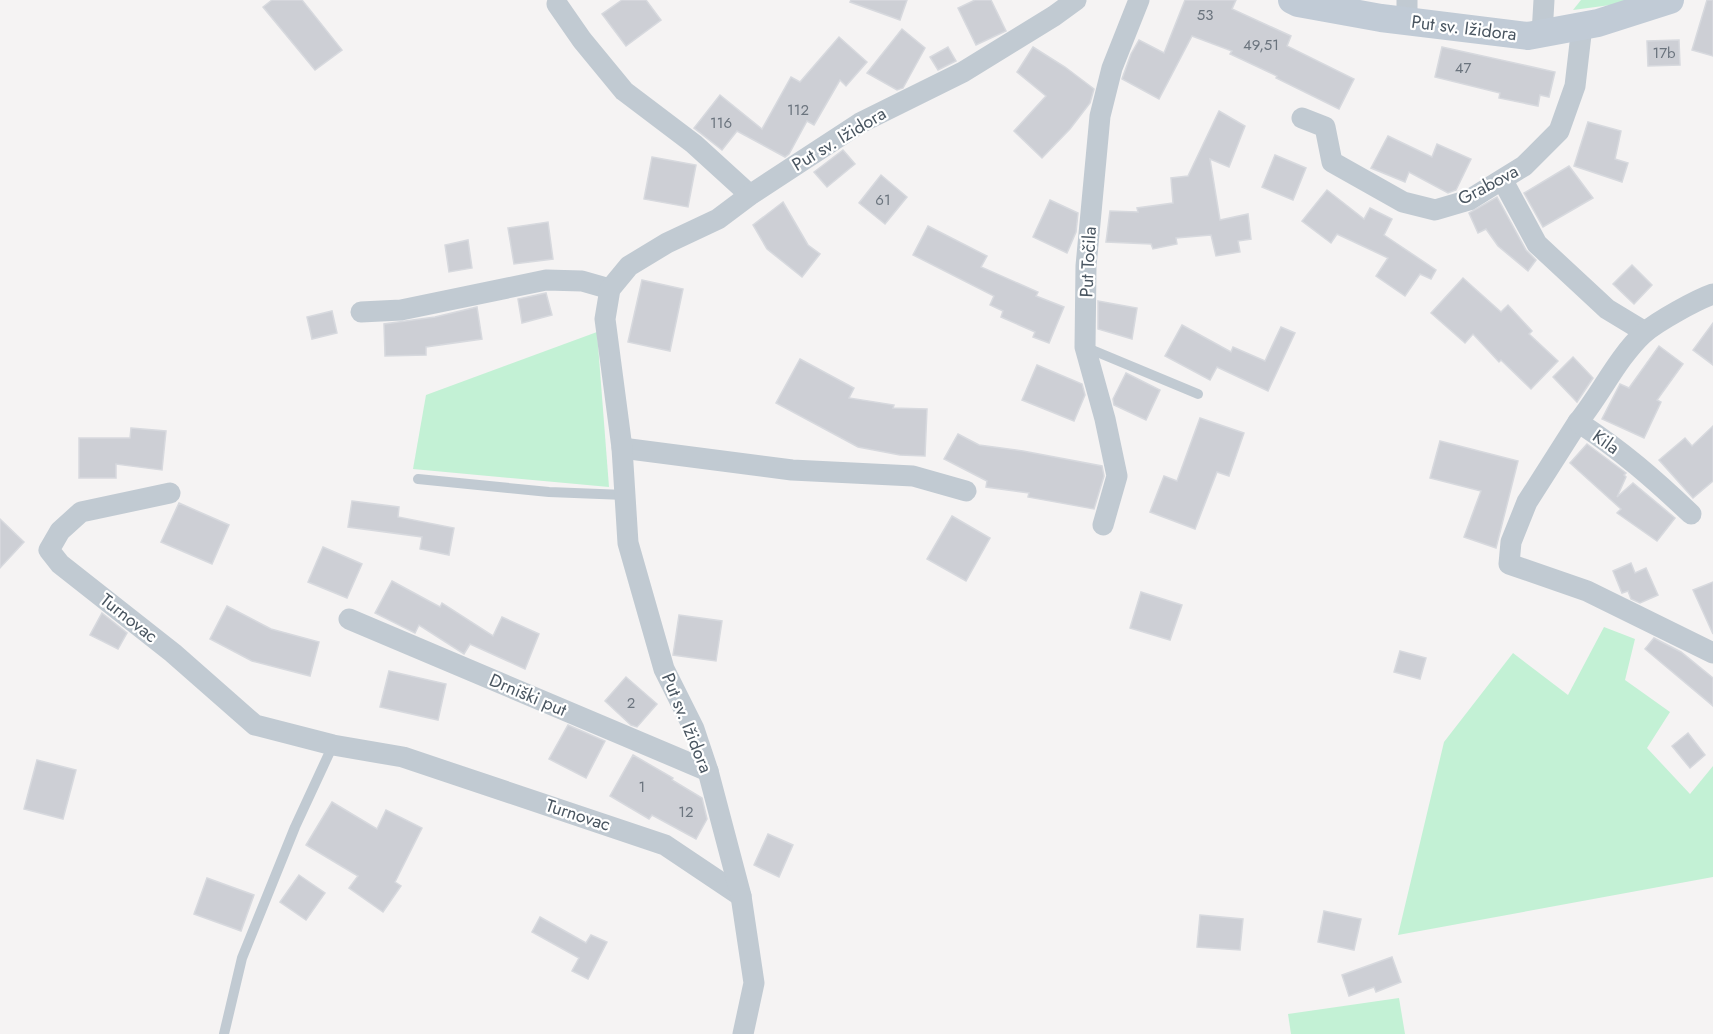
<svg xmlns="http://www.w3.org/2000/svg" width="1713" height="1034" font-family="Jost,sans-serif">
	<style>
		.green { fill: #c3f1d5 }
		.building { fill: #cdcfd5; stroke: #d7d9de; stroke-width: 1.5 }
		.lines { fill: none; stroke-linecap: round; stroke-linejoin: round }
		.lane { stroke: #c1cad2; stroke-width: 10 }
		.street { stroke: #c1cad2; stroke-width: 21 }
		.secondary { stroke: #c1cbd6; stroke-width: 28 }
		.labels { text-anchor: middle; stroke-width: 4.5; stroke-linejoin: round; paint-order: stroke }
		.number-label { font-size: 15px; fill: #6b747e }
		.street-label { font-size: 18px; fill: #4a5661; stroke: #fff }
	</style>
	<rect width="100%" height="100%" fill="#f5f3f3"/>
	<g class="green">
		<path d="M1581,0H1631L1618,4L1573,10Z"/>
		<path d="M597,332L609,487L413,469L426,395Z"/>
		<path d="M1604,627L1635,639L1625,680L1670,712L1647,748L1690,794L1713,766V877L1398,935L1444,742L1513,653L1568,695Z"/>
		<path d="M1399,998L1405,1034H1291L1288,1014Z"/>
	</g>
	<g class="building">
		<path d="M272,0H302L342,50L315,70L263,7Z"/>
		<path d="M622,0H646L661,20L626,46L602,14Z"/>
		<path d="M851,0H907L900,20L850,2Z"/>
		<path d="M975,0H991L1006,31L976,45L958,8Z"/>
		<path d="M1185,0H1236L1232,9L1291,36L1287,46L1354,79L1339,109L1276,78L1277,76L1230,54L1232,51L1192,36L1159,99L1122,79L1131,54L1139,40L1164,53Z"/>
		<path d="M1707,0H1713V56L1692,50Z"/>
		<path d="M902,29L925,48L903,88L897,90L867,73Z"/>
		<path d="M839,37L867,62L846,86L840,80L814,125L807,121L789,154L785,157L737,131L722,150L694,128L720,95L762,129L791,77L800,82Z"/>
		<path d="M1679,40L1680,65L1648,66L1647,41Z"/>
		<path d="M948,47L956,61L938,70L930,57Z"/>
		<path d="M1033,47L1065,67L1094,89L1090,103L1070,129L1042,158L1014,131L1046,96L1017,72Z"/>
		<path d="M1442,47L1555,72L1549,97L1540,95L1538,106L1499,98L1500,93L1435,77Z"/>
		<path d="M1219,111L1245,126L1229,167L1210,159L1220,220L1248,214L1251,239L1238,241L1240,252L1216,256L1211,235L1176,238L1177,244L1153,249L1151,244L1106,242L1110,211L1138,212L1137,208L1173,203L1171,178L1188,176Z"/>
		<path d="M1588,122L1621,131L1615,159L1628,163L1622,182L1574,166Z"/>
		<path d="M1388,136L1432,157L1437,144L1471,159L1456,190L1448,193L1409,172L1405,182L1371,168Z"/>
		<path d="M843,150L855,164L827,187L814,172Z"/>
		<path d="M1275,155L1306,168L1293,200L1262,187Z"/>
		<path d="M652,157L696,165L688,207L644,199Z"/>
		<path d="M1569,166L1593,198L1543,227L1524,193Z"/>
		<path d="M881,175L907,197L885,224L859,203Z"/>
		<path d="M1327,190L1364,219L1370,208L1392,219L1384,235L1436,270L1431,279L1420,274L1405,296L1376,276L1388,258L1337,234L1331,243L1302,221Z"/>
		<path d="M1497,197L1526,250L1536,260L1528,271L1498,246L1486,229L1478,233L1469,213Z"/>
		<path d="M1050,200L1078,213L1076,232L1067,253L1033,237Z"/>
		<path d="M783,202L808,245L820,254L802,277L767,249L753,225Z"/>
		<path d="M548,222L553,259L514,264L508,228Z"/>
		<path d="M928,226L987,256L981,267L1038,292L1036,296L1064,307L1049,343L1033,337L1035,332L1001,317L1003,311L990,305L994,296L913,255Z"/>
		<path d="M468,240L472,268L449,272L445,245Z"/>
		<path d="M1632,265L1652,285L1634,304L1613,284Z"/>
		<path d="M1463,278L1501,312L1508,305L1532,331L1529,334L1558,361L1531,389L1501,360L1499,362L1473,334L1465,343L1431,313Z"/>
		<path d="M642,280L683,289L670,351L628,342Z"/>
		<path d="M546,293L552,315L522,323L518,299Z"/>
		<path d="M1098,301L1137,308L1132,339L1098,329Z"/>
		<path d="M477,307L482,339L426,347V355L385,356L384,324L435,317Z"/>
		<path d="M332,311L337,333L312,339L307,317Z"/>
		<path d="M1713,323V365L1693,350Z"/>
		<path d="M1182,325L1231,352L1233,347L1265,361L1281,327L1295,333L1268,391L1217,367L1210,380L1165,356Z"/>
		<path d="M1659,346L1683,364L1657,400L1661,402L1644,438L1602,419L1620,384L1629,388Z"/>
		<path d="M1573,357L1593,378L1577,402L1553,377Z"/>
		<path d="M800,359L854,388L849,398L894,405L893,408L927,409L925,456L900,455L858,447L776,403Z"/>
		<path d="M1037,365L1082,384L1085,395L1074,421L1022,400Z"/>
		<path d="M1126,373L1160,390L1146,420L1114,405L1113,399Z"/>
		<path d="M1200,418L1244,433L1229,476L1217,472L1195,529L1150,512L1164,476L1177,481Z"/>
		<path d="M1713,426V481L1693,498L1659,460L1685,438L1692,446Z"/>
		<path d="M131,428L166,431L162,470L116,464V478H79V438H130Z"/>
		<path d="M958,434L979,445L1023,451L1102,466L1104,476L1094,509L1028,497L1029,493L986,487L987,481L944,459Z"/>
		<path d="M1440,441L1518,461L1496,548L1464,537L1481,491L1430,478Z"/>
		<path d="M1587,444L1626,473L1624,475L1626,477L1617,497L1633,483L1675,518L1657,541L1617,513L1621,509L1570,463Z"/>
		<path d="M352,501L399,507L398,517L454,528L449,555L420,549L422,537L348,527Z"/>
		<path d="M179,503L229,525L212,564L161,542Z"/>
		<path d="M952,516L990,538L966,581L927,559Z"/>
		<path d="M0,519L24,542L0,568Z"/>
		<path d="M323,547L362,564L347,598L308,582Z"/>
		<path d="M1631,563L1635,573L1646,568L1658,595L1640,603L1631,599L1628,591L1622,593L1613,571Z"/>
		<path d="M392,581L440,607L442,603L493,636L502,617L539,634L525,669L470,644L464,654L419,625L415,633L375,613Z"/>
		<path d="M1713,582V634L1693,590Z"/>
		<path d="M1141,592L1182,605L1170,640L1130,628Z"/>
		<path d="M227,606L271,629L319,642L310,676L252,661L210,639Z"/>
		<path d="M102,613L127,633L118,649L90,635Z"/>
		<path d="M679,615L722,621L716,661L673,655Z"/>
		<path d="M1654,638L1681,652L1713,678V706L1645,649Z"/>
		<path d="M1400,651L1426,658L1420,679L1394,672Z"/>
		<path d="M389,671L446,684L438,720L380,707Z"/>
		<path d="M626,677L657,704L637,727L631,725L605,701Z"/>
		<path d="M568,725L605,741L586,778L549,759Z"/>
		<path d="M1688,733L1705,755L1690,768L1672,746Z"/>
		<path d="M633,755L673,778L672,780L702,798L707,819L696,839L652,815L649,819L610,796Z"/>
		<path d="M37,760L76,770L63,819L24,809Z"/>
		<path d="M332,802L377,829L386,810L422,828L395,882L401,886L383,912L349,888L358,876L306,845Z"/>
		<path d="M768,834L793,845L779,877L754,865Z"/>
		<path d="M299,875L325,893L306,920L280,902Z"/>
		<path d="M207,878L254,895L241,931L194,914Z"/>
		<path d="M1324,911L1361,919L1354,950L1318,942Z"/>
		<path d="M1200,915L1243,919L1240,950L1197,947Z"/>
		<path d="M540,917L586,943L591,935L607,942L588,979L572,971L579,958L532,932Z"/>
		<path d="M1392,957L1401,982L1376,992L1374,987L1349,996L1342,975Z"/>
	</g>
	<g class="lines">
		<g class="lane">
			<path d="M1085,347L1198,394"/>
			<path d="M418,479L549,492L625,495"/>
			<path d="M224,1034L242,958L295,827L333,745"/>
		</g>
		<g class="street">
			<path d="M557,4L582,40L624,91L694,144L750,195"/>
			<path d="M1407,21V0"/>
			<path d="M1542,34L1544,0"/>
			<path d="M1302,118L1325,127L1332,162L1403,202L1435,210L1469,200L1524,166L1559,131L1575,86L1582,26"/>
			<path d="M1503,181L1537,244L1607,309L1645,332"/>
			<path d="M361,312L401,310L546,280L582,281L610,289"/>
			<path d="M1578,422L1527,502L1511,542L1509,564L1587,591L1713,653"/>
			<path d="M622,448L792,470L913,476L966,491"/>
			<path d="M170,493L81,512L60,531L49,550L60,564L173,653L255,725L333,745L403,757L665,845L741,896"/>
			<path d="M1691,514C1653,478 1622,451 1578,422C1601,394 1617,358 1644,333C1658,321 1696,300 1713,294"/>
			<path d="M1103,525L1117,476L1105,419L1085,347L1086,266L1100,116L1112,68L1139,0"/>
			<path d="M349,619L708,771"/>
			<path d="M743,1034L754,983L741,896L708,771L694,729L664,669L628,543L622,448L605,319L610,289L629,266L667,243L718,219L750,195L860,123L963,72L1054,16L1076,0"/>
		</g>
		<path class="secondary" d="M1292,0L1298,3L1381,18L1528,36L1598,23L1670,0"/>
	</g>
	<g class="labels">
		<g class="number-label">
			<text x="1205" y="20">53</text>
			<text x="1261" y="50">49,51</text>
			<text x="1664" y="58">17b</text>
			<text x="1463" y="73">47</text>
			<text x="798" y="115">112</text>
			<text x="721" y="128">116</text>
			<text x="883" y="205">61</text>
			<text x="631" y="708">2</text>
			<text x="642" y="792">1</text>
			<text x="686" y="817">12</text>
		</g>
		<g class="street-label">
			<text transform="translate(1464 28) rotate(7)" y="6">Put sv. Ižidora</text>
			<text transform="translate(839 139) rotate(-31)" y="6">Put sv. Ižidora</text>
			<text transform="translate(1488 185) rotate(-28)" y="6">Grabova</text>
			<text transform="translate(1088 262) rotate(-87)" y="6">Put Točila</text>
			<text transform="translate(1606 442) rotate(35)" y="6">Kila</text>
			<text transform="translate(129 618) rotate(38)" y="6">Turnovac</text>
			<text transform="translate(528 695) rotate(23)" y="6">Drniški put</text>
			<text transform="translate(687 723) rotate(68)" y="6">Put sv. Ižidora</text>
			<text transform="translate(578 815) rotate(18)" y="6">Turnovac</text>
		</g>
	</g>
</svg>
